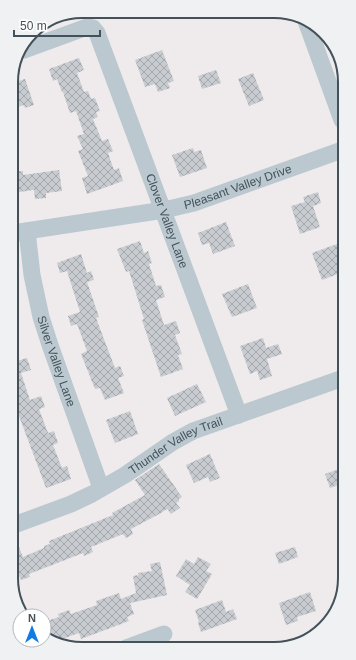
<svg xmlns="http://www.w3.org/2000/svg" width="356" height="660" font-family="Arial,sans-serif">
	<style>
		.building { fill: url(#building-cross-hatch) }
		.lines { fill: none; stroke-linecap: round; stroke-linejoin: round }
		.minor { stroke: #bbc8cf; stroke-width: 17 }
		.labels { text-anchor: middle; stroke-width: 3.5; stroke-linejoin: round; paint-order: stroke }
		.street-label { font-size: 12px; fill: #43515a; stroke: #fff }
		.rim { fill: none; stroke: #43515a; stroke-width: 2 }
	</style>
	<defs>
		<pattern id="building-cross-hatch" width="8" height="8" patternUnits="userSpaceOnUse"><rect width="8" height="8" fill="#c8ccd1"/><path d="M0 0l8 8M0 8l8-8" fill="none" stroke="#a4a8ad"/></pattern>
	</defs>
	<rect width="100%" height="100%" fill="#efebec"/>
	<g class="building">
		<path d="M162,50L174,81L168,83L170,88L158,92L155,84L145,87L135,60Z"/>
		<path d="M79,58L84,70L77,73L84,92L88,91L91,99L95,98L100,111L96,112L98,117L93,119L102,141L108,139L113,151L108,153L114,170L119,168L123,181L87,194L82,178L88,176L78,151L83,149L77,136L84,134L76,111L70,113L63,92H62L57,79L53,81L49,69Z"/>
		<path d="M216,70L221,83L202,89L198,76Z"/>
		<path d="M253,73L264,100L249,106L238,79Z"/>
		<path d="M25,79L34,105L25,108L24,105L12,109V83Z"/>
		<path d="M193,148L194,152L201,150L207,168L180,177L172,155Z"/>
		<path d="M59,170L62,191L46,193V198L35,199L34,190L12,193V181H14L13,172L23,171V175Z"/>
		<path d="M318,192L321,203L313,206L320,227L300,234L291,206L305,202L303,197Z"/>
		<path d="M226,222L235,246L213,254L209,243L202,245L198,233Z"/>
		<path d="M140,241L144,253L148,251L152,263L149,264L156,286L161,285L165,297L156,300L164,325L176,321L180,333L175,335L182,354L178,355L183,369L161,377L142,320L144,319L129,271L126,272L117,249Z"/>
		<path d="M337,244L343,259V272L322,280L312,253Z"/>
		<path d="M81,254L87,273L91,271L94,280L87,282L99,317L96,318L115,368L120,366L124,376L118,378L124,393L105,400L100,388L95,389L81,354L87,351L77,324L71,326L68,316L80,312L67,271L60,273L57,263Z"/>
		<path d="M248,284L257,308L232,317L222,294Z"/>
		<path d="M263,338L266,348L278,344L282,354L267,359L272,376L260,380L257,371L250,374L240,346Z"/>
		<path d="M15,355L17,361L27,358L31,370L21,373L30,400L41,396L45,407L39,409L48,433L54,431L58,443L53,445L62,468L67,466L71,479L46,488L19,416L17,417L14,408L13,356Z"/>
		<path d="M197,384L206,402L175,416L167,398Z"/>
		<path d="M130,411L138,434L115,443L106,420Z"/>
		<path d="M210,454L220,478L210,482L208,477L194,483L186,465Z"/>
		<path d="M159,464L182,497L179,499V501L176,503L180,508L171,514L167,509L161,513L131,529L133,534L126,538L123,534L91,547L93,552L84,556L83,553L29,574L30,577L21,580L18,574L15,575L14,538L15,537L23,557L44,548V546L50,544L49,541L113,515L112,513L145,495L135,480Z"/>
		<path d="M344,467V483L330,488L325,474Z"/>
		<path d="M295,547L298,557L279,564L275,553Z"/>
		<path d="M198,557L211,564L206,571L212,574L197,599L185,592L190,585L176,576L186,559L194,564Z"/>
		<path d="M160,562L167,595L130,603L134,614L127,617L129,621L81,639L79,633L56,641L44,635V622L59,617L58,614L69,610L71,614L97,605L96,601L119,593L121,599L136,593L133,576L139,575L138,573L152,571L150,564Z"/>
		<path d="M310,592L316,611L297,617L298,621L286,625L279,603Z"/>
		<path d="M222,600L226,612L233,609L237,619L201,632L198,623L199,622L195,610Z"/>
	</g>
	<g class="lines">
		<g class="minor">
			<path d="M306,21L342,120"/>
			<path id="s1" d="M24,50L87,27L93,28L97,33L239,415"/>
			<path id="s2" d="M27,231L32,275L41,317L50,345L101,488"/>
			<path id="s3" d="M13,233L164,210L194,203L342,150"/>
			<path id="s4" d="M14,525L71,504L92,494L125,475L173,442L193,431L343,378"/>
			<path d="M126,648L164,634"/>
		</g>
	</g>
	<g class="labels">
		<g class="street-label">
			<text dy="4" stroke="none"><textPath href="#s3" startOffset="230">Pleasant Valley Drive</textPath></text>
			<text dy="4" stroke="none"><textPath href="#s1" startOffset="280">Clover Valley Lane</textPath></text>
			<text dy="4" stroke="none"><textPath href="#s2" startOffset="134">Silver Valley Lane</textPath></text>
			<text dy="4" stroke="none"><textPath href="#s4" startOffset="181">Thunder Valley Trail</textPath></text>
		</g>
	</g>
	<path d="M0 0H356V660H0ZM82 18H274A64 64 0 0 1 338 82V578A64 64 0 0 1 274 642H82A64 64 0 0 1 18 578V82A64 64 0 0 1 82 18Z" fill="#f0f1f2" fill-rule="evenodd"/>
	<path class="rim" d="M82 18H274A64 64 0 0 1 338 82V578A64 64 0 0 1 274 642H82A64 64 0 0 1 18 578V82A64 64 0 0 1 82 18Z"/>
	<g transform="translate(32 628)"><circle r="19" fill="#ffffff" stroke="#b4b9bd"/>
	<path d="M0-3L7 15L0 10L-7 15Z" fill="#107ae5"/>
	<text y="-6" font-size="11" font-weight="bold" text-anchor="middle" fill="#43515a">N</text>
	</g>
	<path d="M14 30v6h86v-6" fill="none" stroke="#43515a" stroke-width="2"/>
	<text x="20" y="30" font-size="12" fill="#43515a" stroke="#ffffff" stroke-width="3" paint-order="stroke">50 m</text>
</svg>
